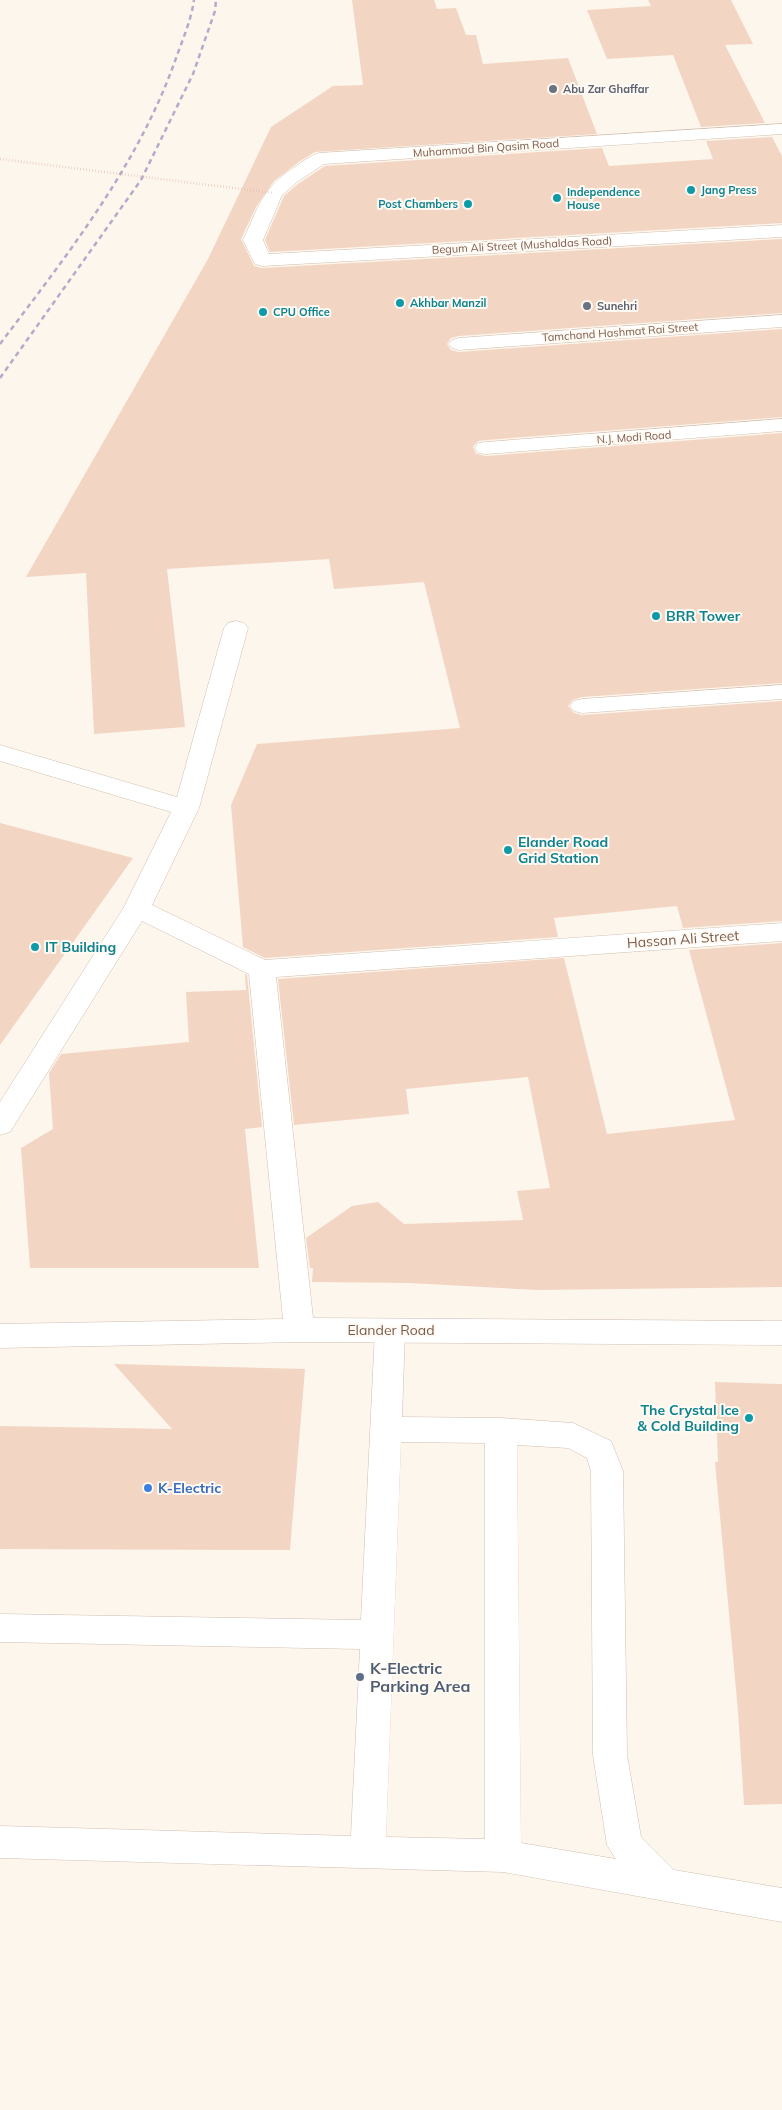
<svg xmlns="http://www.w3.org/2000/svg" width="782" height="2110" font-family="Mulish,sans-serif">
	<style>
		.building { fill: #f3d5c3 }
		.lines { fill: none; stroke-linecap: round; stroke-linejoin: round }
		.service-casing { stroke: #d1beb0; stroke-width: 1 }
		.minor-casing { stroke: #d1beb0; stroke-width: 1 }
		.service { fill: #fff; fill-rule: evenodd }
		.minor { fill: #fff; fill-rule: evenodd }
		.rail { stroke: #b9a8c9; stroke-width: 2.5; stroke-dasharray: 5 4; stroke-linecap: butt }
		.path-bridge { stroke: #d9b8a5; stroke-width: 2.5; stroke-dasharray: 0.5 2.5; stroke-linecap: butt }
		.worship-dot { fill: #6b7280; stroke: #fffaf3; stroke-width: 2 }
		.culture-dot { fill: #0f9aa8; stroke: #fffaf3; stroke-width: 2 }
		.shop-dot { fill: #3f7fe0; stroke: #fffaf3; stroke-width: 2 }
		.service-dot { fill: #5c6f8a; stroke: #fffaf3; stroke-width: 2 }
		.labels { text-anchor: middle; stroke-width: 4; stroke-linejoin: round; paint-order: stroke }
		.far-worship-label { font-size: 11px; font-weight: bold; fill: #5b616d; stroke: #fffaf3; text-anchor: start }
		.far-street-label { font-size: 11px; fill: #7a5c4d; stroke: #fffaf3 }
		.far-culture-label { font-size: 11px; font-weight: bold; fill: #0d838f; stroke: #fffaf3; text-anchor: start }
		.culture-label { font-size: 14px; font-weight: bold; fill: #0d838f; stroke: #fffaf3; text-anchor: start }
		.street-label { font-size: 14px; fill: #7a5c4d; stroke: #fffaf3 }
		.shop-label { font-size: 14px; font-weight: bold; fill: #366cbe; stroke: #fffaf3; text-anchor: start }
		.near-service-label { font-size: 16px; font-weight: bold; fill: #4e5e75; stroke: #fffaf3; text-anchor: start }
	</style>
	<rect width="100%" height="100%" fill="#fdf6ec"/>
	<g class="building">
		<path d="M352,0H434L437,9L456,8L466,35H476L483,64L568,58L597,134L315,152L300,161L274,181L256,207L241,239L254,266L262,268L782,239V313L459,336L451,338L447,344L451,350L459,352L782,329V417L486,440L478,441L473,447L476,454L486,456L782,433V683L582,697L573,700L568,706L574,713L582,715L782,701V921L683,928L677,906L554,918L558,937L265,958L243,947L231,805L257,744L460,728L424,582L334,589L329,559L167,569L185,727L94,734L86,573L26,577L208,259L271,127L333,86L363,85Z"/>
		<path d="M648,0H731L753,44L725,45L765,123L701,127L673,55L607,59L587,10L651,6Z"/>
		<path d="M772,137L782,156V223L270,252L265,240L284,196L298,184L325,166L602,148L609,166L713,159L706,141Z"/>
		<path d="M0,823L133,858L0,1045Z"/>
		<path d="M782,943V1287L537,1290L410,1283L312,1282L313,1268H310L306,1238L352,1206L378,1202L404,1224L523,1220L517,1191L550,1188L528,1077L406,1089L409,1114L294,1125L278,979L564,958L607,1134L735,1120L689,950Z"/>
		<path d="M245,974L247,975L262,1127L245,1129L259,1268H30L21,1148L53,1129L49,1073L61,1054L189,1042L186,992L246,990Z"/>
		<path d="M114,1364L305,1369L290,1550L0,1549V1426L172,1429Z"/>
		<path d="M715,1382L782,1384V1804L744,1805L738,1711L715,1462H718Z"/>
	</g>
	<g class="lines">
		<g class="service-casing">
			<path id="service" d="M390,1319L401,1323L405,1331L402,1417L501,1418L573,1423L611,1441L623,1471L627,1755L641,1837L674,1870L782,1888V1922L503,1872L0,1858V1826L351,1836L360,1649L0,1642V1614L361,1620L375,1331L379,1323ZM401,1442L485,1443V1839L386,1837ZM517,1445L568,1448L587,1458L591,1471L593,1755L607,1845L616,1859L521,1843Z"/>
		</g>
		<g class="minor-casing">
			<g id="minor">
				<path d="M782,124V134L324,164L297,182L282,195L263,240L269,254L782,225V237L262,266L255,264L243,240C259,206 262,188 295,167C303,161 310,156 319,153Z"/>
				<path d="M782,315V327L459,350L452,348L449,344L452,340L459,338Z"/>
				<path d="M782,419V431L486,454L478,453L475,448L478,443L486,442Z"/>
				<path d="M236,621L244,623L248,628L199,808L152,905L265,960L782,923V941L276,977L313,1318L782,1321V1345L299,1342L0,1348V1324L283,1319L249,974L142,921L10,1132L0,1135V1102L124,907L171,812L0,761V745L177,797L224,628L228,623Z"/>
				<path d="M782,685V699L582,713L574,711L570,706L574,701L582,699Z"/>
			</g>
		</g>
		<use href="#service" class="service"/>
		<use href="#minor" class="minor"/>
		<g class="rail">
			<path d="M0,344C67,255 137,167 175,61C182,41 191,21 194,0"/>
			<path d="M0,378L141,180L193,74L215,11L216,0"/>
		</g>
		<path class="path-bridge" d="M0,159L274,193"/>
	</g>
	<g class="worship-dot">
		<circle cx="553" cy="89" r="5"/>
		<circle cx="587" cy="306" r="5"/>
	</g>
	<g class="culture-dot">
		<circle cx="691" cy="190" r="5"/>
		<circle cx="557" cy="198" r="5"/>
		<circle cx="468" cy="204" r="5"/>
		<circle cx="400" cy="303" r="5"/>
		<circle cx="263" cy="312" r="5"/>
		<circle cx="656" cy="616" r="5"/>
		<circle cx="508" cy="850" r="5"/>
		<circle cx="35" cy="947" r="5"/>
		<circle cx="749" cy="1418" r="5"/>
	</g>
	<circle class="shop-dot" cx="148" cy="1488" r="5"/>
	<circle class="service-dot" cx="360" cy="1677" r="5"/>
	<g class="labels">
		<g class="far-worship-label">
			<text x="563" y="93">Abu Zar Ghaffar</text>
			<text x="597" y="310">Sunehri</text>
		</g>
		<g class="far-street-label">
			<text transform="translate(486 148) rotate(-4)" y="4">Muhammad Bin Qasim Road</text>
			<text transform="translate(522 245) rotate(-3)" y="4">Begum Ali Street (Mushaldas Road)</text>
			<text transform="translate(620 332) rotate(-4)" y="4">Tamchand Hashmat Rai Street</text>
			<text transform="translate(634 437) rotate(-4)" y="4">N.J. Modi Road</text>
		</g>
		<g class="far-culture-label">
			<text x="701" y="194">Jang Press</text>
			<text x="567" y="196">Independence<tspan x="567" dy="13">House</tspan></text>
			<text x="458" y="208" text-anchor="end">Post Chambers</text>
			<text x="410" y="307">Akhbar Manzil</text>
			<text x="273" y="316">CPU Office</text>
		</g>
		<g class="culture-label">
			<text x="666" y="621">BRR Tower</text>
			<text x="518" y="847">Elander Road<tspan x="518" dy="16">Grid Station</tspan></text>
			<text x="45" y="952">IT Building</text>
			<text x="739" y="1415" text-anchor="end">The Crystal Ice<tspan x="739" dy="16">&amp; Cold Building</tspan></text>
		</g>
		<g class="street-label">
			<text transform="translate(683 939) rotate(-4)" y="5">Hassan Ali Street</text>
			<text x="391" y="1335">Elander Road</text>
		</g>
		<g class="shop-label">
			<text x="158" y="1493">K-Electric</text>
		</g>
		<g class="near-service-label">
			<text x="370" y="1674">K-Electric<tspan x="370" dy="18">Parking Area</tspan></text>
		</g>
	</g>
</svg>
